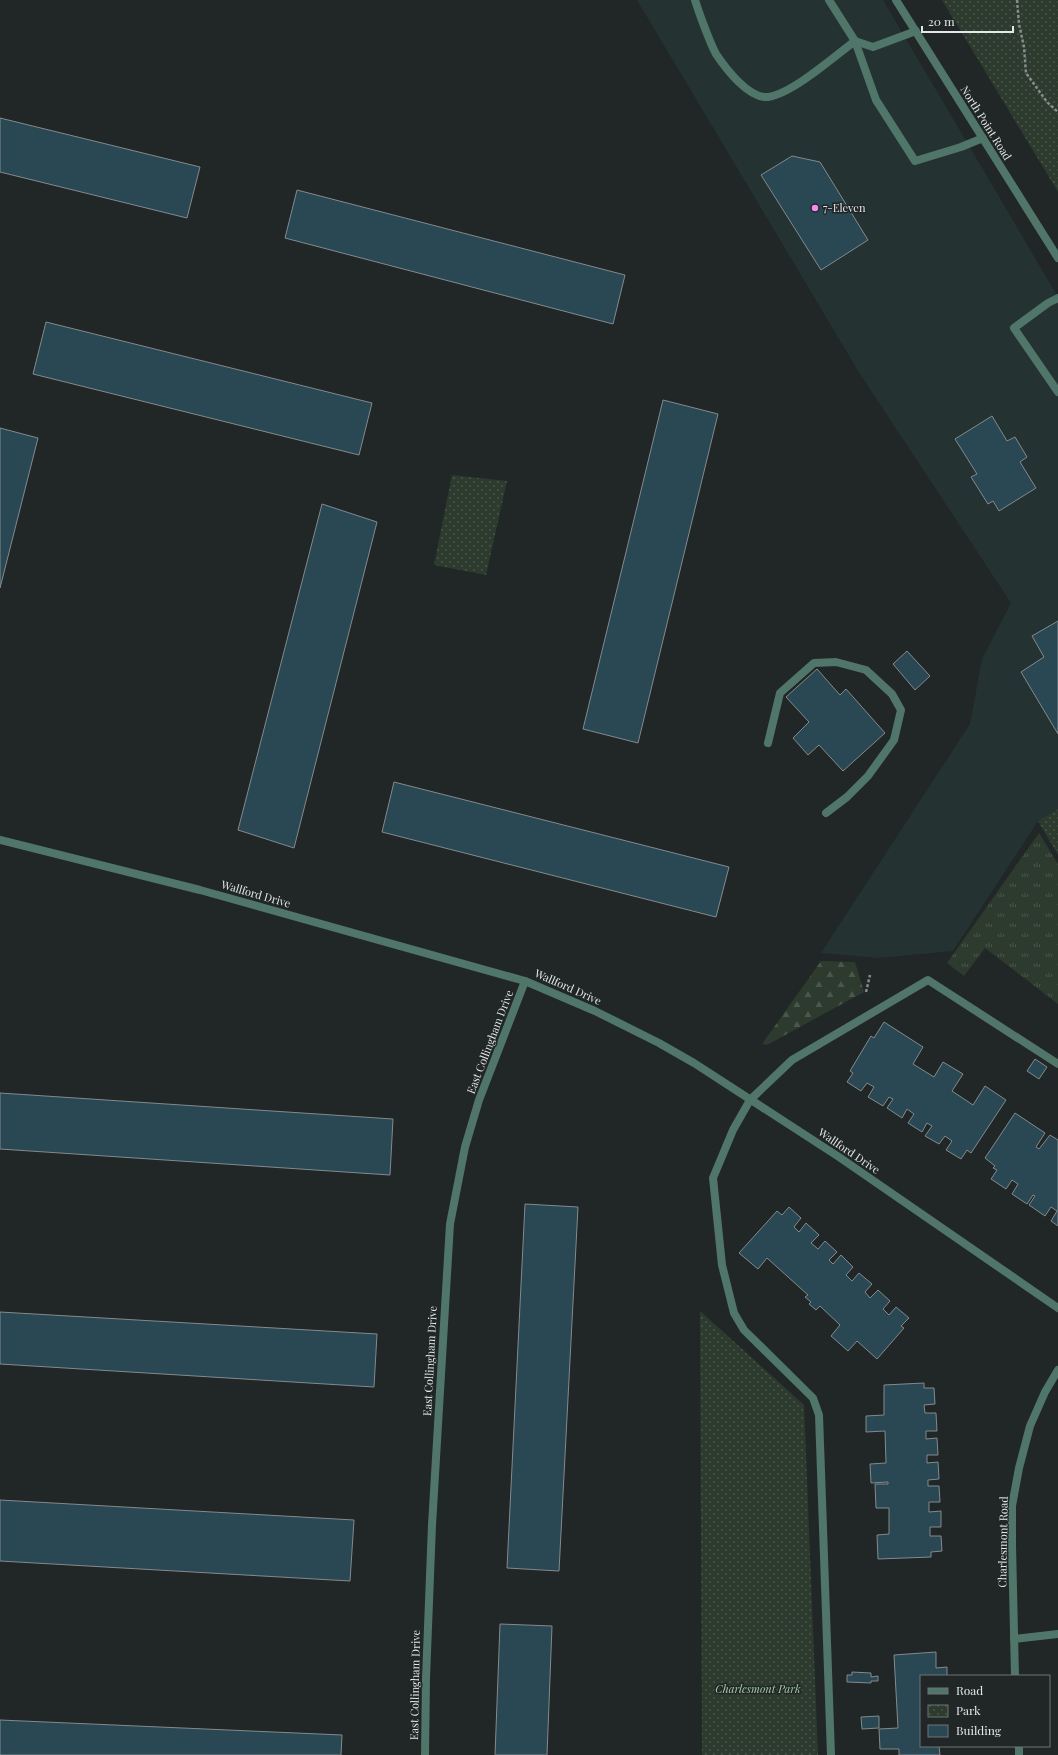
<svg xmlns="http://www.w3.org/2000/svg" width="1058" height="1755" font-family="'Playfair Display',serif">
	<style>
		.built { fill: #243232 }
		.grass { fill: url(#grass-tufts) }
		.forest { fill: url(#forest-firs) }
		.park { fill: url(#park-dots) }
		.building { fill: #294854; stroke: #848a8c }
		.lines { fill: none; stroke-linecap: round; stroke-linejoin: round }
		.path { stroke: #868b8b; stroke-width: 2.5; stroke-dasharray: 3 2; stroke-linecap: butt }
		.service { stroke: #507569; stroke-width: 8 }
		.minor { stroke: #507569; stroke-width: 8 }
		.tertiary { stroke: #507569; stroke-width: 8 }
		.poi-dot { fill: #f18af4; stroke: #212727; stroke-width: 1.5 }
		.labels { text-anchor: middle; stroke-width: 3; stroke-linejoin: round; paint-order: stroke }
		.street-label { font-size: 11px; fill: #e3e7e7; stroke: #212727 }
		.poi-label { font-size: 11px; fill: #e3e7e7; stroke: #212727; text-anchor: start }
		.park-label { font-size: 11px; font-style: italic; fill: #a2cda5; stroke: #212727 }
	</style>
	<defs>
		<pattern id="grass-tufts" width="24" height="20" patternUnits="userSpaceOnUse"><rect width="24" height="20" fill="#2d3a2e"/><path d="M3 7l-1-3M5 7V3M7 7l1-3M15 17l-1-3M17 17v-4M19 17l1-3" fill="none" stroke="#4b564c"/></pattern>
		<pattern id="forest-firs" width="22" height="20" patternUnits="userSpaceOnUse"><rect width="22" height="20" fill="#2d3a2e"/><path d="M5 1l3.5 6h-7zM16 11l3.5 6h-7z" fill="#4b564c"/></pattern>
		<pattern id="park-dots" width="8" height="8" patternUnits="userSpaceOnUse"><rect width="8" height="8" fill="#2d3a2e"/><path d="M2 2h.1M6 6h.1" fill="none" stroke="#4b564c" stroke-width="1.8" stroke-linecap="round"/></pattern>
	</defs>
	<rect width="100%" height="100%" fill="#212727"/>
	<path class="built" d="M637,0H883L1058,297V809L1038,821L953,951L879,958L821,953L970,724L982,659L1011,603L860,374Z"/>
	<path class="grass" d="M1039,833L1058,864V1004L985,948L964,976L947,963Z"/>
	<path class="forest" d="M821,961L855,962L864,992L767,1045L762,1044Z"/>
	<g class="park">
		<path d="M942,0H1058V192Z"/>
		<path d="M452,475L507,481L486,575L434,565Z"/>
		<path d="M1058,809V855L1038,821Z"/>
		<path d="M700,1311L804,1405L818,1755H702Z"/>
	</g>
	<g class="building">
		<path d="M0,118L200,167L187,218L0,172Z"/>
		<path d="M792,156L820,162L868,240L821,270L761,175Z"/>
		<path d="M297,190L625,275L613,324L285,238Z"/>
		<path d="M46,322L372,403L359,455L33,374Z"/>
		<path d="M663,400L718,414L638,743L583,729Z"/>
		<path d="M992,416L1007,441L1015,437L1027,457L1020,462L1036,488L999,511L993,501L988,504L971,477L977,474L955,439Z"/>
		<path d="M0,428L38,438L0,588Z"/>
		<path d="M322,504L377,522L294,848L238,830Z"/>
		<path d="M1058,621V734L1021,672L1044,657L1032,636Z"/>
		<path d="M907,651L930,676L915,690L893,664Z"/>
		<path d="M817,669L840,695L846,689L885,733L843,771L819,745L808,755L793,738L809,722L786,697Z"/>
		<path d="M394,782L729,867L716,917L382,832Z"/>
		<path d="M884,1022L923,1047L913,1064L934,1077L943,1062L963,1074L952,1091L973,1105L985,1086L1006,1100L971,1153L967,1150L961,1159L946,1150L952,1141L945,1136L939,1144L925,1136L932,1126L927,1123L922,1132L908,1123L914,1114L907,1109L902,1118L887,1108L893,1099L889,1097L883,1106L868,1097L874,1087L867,1083L861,1091L847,1082L853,1073L850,1071L871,1036L874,1038Z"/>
		<path d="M1035,1059L1047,1067L1039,1079L1027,1071Z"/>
		<path d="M0,1093L393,1119L390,1175L0,1149Z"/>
		<path d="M1015,1113L1045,1133L1036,1147L1039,1149L1050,1135L1058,1140V1226L1051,1221L1057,1211L1051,1207L1045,1216L1029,1205L1035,1196L1033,1195L1027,1204L1012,1194L1018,1184L1012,1180L1006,1189L991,1179L997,1170L993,1168L995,1166L985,1158Z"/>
		<path d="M525,1204L578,1207L559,1571L507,1568Z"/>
		<path d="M789,1207L801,1218L794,1227L799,1232L806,1223L819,1235L811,1243L818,1249L825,1241L837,1252L829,1260L833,1264L841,1255L853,1267L846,1275L852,1281L859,1273L872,1284L865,1292L870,1298L878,1290L890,1301L883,1309L889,1315L896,1307L909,1318L901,1326L904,1328L877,1359L857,1341L848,1351L831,1336L840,1325L820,1306L816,1310L809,1304L811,1302L805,1297L808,1295L767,1258L758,1269L739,1253L777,1211L782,1215Z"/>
		<path d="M0,1312L377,1334L374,1387L0,1364Z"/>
		<path d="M924,1383V1388H934L935,1404L924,1405L925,1413H936L937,1431H926V1439L937,1438L938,1455H927V1463L938,1462L939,1479L928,1480V1486H939L940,1502H929V1512L941,1511V1527H930V1536H941L942,1551L931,1552V1557L878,1559L877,1535L889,1534V1508H876L875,1484H888V1482L871,1483L870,1464L886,1463L885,1431L866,1432V1416L884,1415V1385Z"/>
		<path d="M0,1500L354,1520L350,1581L0,1561Z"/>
		<path d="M500,1624L552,1626L547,1755H495Z"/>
		<path d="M936,1652V1668L947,1667V1676H921V1746H939L940,1755H899V1749H880L879,1729L898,1728L894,1655Z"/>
		<path d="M852,1672L871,1673V1677L878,1676V1681H871V1683L847,1682V1675H852Z"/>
		<path d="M879,1716V1728L862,1729L861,1717Z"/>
		<path d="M0,1720L342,1735L341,1755H0Z"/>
	</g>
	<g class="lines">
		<g class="path">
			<path d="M1017,0L1019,24L1024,47L1026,73L1047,102L1058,112"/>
			<path d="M866,992L870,975"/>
		</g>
		<g class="service">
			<path d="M695,0C699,13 710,43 716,54C726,69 749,99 768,97C792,94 835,56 855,41L876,100L915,161L961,147L983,138"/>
			<path d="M829,0L855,41L873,47L916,31"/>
			<path d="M1058,298L1048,303L1014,328L1058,392"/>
			<path d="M768,743L780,693L814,663L836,662L866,670L892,694L901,710L894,740L868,776L847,797L826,813"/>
			<path d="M1014,1639L1058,1634"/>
			<path d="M831,1755L819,1415L813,1398L744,1330L734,1313L722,1265L713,1178L733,1130L750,1100L792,1060L928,980L1058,1064"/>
		</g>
		<g class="minor">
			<path d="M0,840L200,890L525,981L595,1011L659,1043L694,1063L839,1157L1058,1308"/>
			<path d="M1015,1676L1012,1545V1506L1019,1468L1030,1426L1045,1392L1058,1370"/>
			<path d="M1019,1746V1755"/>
			<path d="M425,1755L426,1678L432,1525L450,1224L465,1147L479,1100L525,981"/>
		</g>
		<path class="tertiary" d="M896,0L1058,258"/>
	</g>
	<circle class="poi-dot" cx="815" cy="208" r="4"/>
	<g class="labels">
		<g class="street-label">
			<text transform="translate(986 123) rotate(58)" y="4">North Point Road</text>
			<text transform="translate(256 894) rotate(16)" y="4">Wallford Drive</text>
			<text transform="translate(568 987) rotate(24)" y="4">Wallford Drive</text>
			<text transform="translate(490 1042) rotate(-69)" y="4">East Collingham Drive</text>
			<text transform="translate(849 1151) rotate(34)" y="4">Wallford Drive</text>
			<text transform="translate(430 1361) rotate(-87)" y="4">East Collingham Drive</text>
			<text transform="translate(1003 1542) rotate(-89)" y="4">Charlesmont Road</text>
			<text transform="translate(415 1685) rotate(-89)" y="4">East Collingham Drive</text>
		</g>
		<g class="poi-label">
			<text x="823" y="212">7-Eleven</text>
		</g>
		<g class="park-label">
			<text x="758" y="1693">Charlesmont Park</text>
		</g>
	</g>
	<rect x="920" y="1675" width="130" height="72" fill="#212727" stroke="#6f7474"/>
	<rect x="928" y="1688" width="20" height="6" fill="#507569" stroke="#6f7474"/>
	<text x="956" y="1695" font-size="12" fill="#e3e7e7">Road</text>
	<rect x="928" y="1705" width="20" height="12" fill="url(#park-dots)" stroke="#6f7474"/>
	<text x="956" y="1715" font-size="12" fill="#e3e7e7">Park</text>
	<rect x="928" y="1725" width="20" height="12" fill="#294854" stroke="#6f7474"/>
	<text x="956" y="1735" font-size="12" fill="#e3e7e7">Building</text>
	<path d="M922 26v6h91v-6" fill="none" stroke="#e3e7e7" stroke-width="2"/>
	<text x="928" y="26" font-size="12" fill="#e3e7e7" stroke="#212727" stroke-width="3" paint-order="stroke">20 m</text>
</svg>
